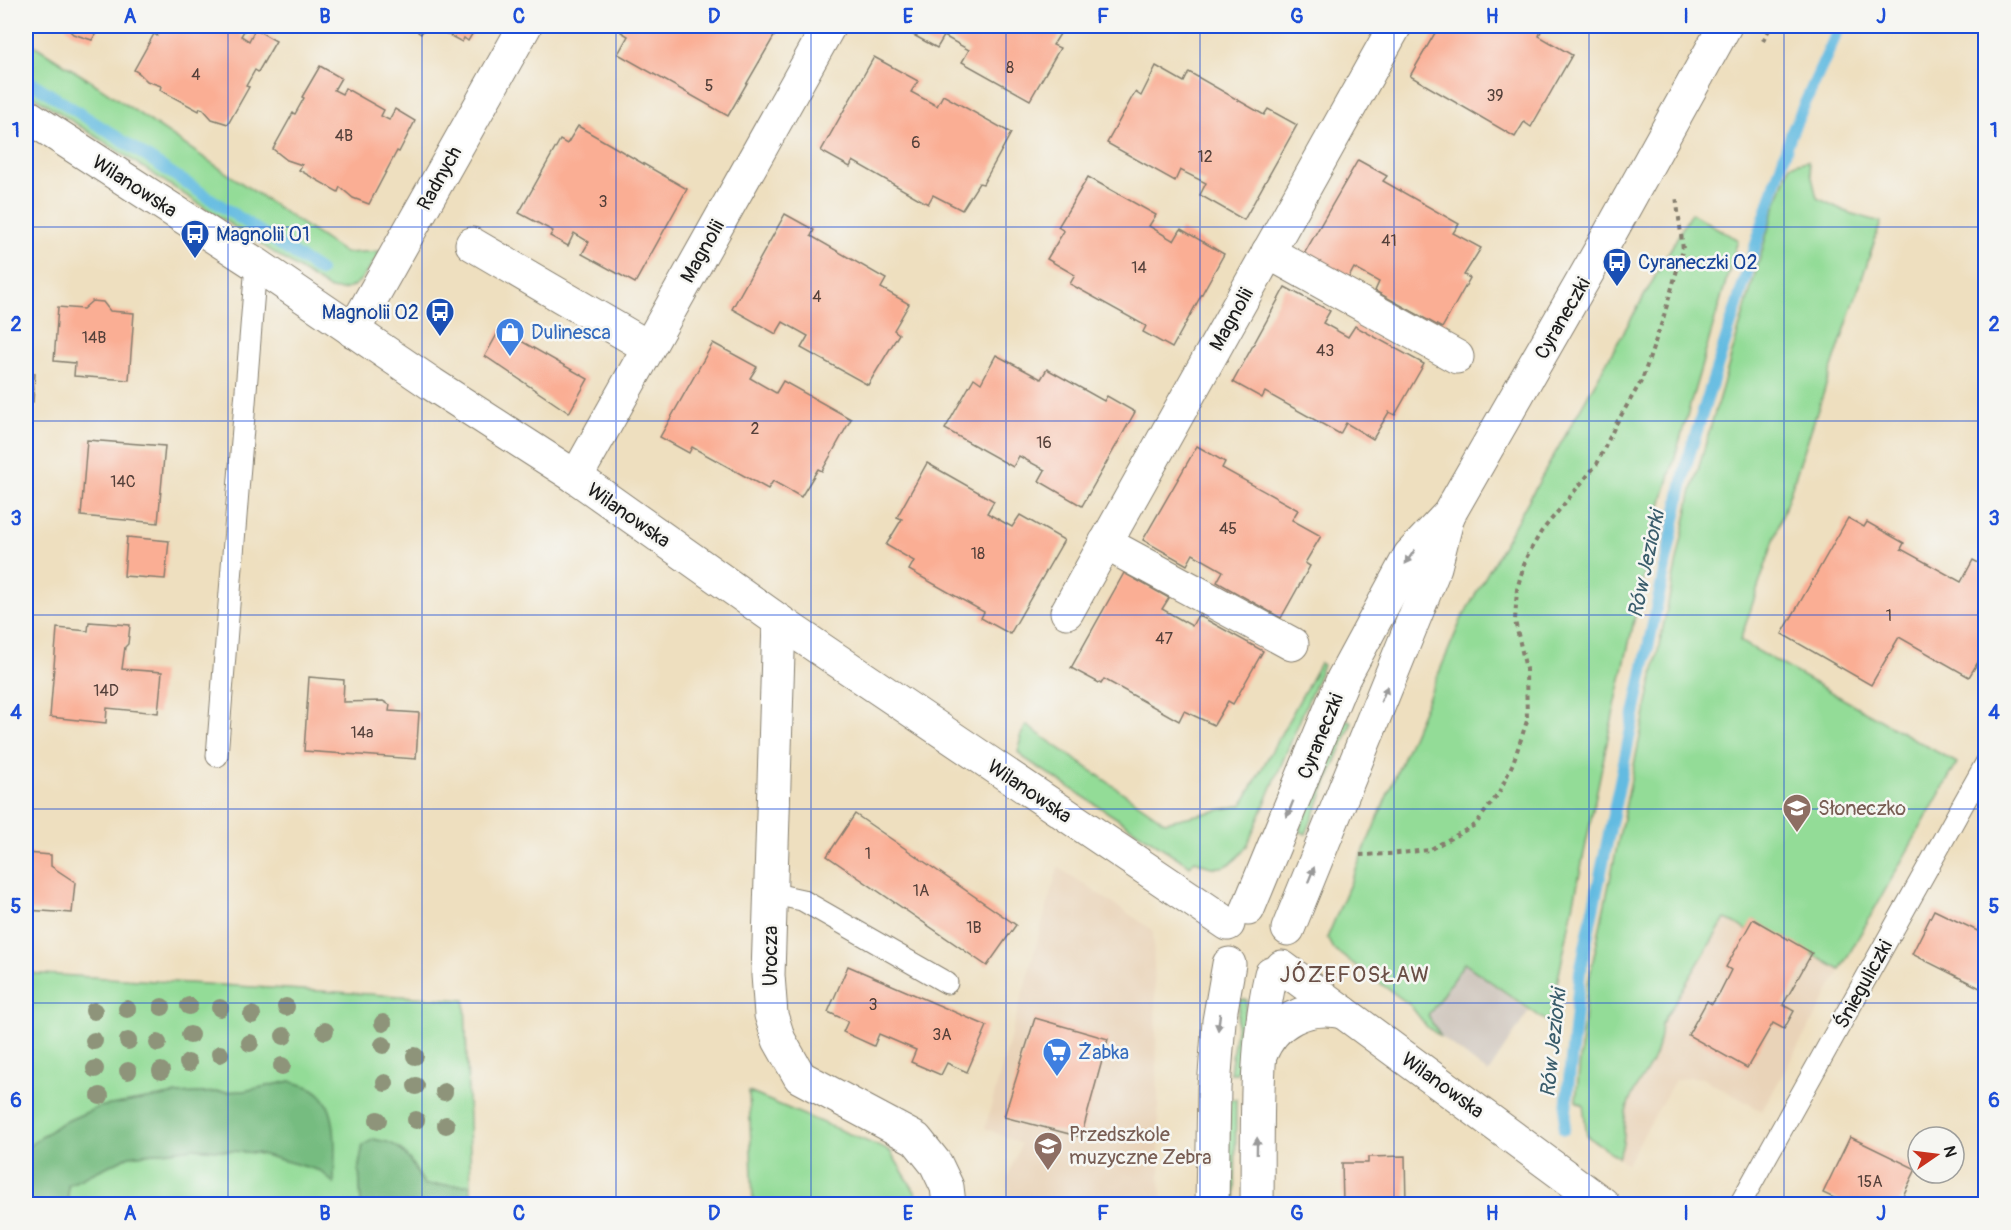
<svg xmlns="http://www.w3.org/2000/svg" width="2011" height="1230" font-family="Pangolin,sans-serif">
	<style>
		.built { fill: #e9d3b8 }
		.industrial { fill: #ccc2b9 }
		.green { fill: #93dc97; stroke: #587c5a; stroke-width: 1.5 }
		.forest { fill: #76bc80; stroke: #496c4e; stroke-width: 1.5 }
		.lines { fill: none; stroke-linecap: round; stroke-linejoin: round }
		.stream { stroke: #64bbe1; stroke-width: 12 }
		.building { fill: #faae94 }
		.lane-casing { stroke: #857e6e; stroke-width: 23 }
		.street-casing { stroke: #857e6e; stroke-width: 35 }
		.secondary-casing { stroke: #857e6e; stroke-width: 35 }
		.path { stroke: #857e6e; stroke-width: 4; stroke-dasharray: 4.5 4.5; stroke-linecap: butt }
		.lane { stroke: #fff; stroke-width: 21 }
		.street { stroke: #fff; stroke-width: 33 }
		.secondary { stroke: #fff; stroke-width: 33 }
		.tree { fill: #8e947a }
		.oneway { fill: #999 }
		.grid { fill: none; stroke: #1d4ed8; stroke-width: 1.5; stroke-opacity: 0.55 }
		.labels { text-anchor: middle; stroke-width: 5; stroke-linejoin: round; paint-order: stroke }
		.number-label { font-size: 16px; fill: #54403a }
		.street-label { font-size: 20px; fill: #1c1c1c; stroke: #f6f6f2 }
		.transit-label { font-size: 20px; fill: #164399; stroke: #f6f6f2; text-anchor: start }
		.shop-label { font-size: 20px; fill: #366cbe; stroke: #f6f6f2; text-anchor: start }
		.education-label { font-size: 20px; fill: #785e54; stroke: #f6f6f2; text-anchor: start }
		.water-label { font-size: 21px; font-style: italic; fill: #395c6b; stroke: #f6f6f2 }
		.quarter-label { font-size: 22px; letter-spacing: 1.5px; fill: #6a4f46; stroke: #f6f6f2 }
		.neatline { fill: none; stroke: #1d4ed8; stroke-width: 2 }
		.grid-label { font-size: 20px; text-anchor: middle; font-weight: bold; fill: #1d4ed8 }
	</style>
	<rect width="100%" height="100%" fill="#f6f6f2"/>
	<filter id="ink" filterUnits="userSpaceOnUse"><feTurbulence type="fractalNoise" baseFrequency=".0167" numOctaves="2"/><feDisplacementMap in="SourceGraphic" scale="12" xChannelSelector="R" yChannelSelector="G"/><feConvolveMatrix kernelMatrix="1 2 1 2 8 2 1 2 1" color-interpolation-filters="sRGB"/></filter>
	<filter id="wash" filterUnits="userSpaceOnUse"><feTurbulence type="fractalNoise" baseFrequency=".008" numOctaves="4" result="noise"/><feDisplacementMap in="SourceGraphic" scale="24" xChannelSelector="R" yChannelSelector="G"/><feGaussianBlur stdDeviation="1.35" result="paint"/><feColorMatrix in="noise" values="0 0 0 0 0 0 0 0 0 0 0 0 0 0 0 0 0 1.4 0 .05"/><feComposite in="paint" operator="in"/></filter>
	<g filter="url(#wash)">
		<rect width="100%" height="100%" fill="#eedfbf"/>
		<g class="built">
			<path d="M1957,763L1762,1111L1702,1078L1690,1077L1675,1080L1627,1164L1587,1136L1653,903Z"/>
			<path d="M1058,867L1153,930L1161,1204H1008L1007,1178L1021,1144L985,1128Z"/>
		</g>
		<path class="industrial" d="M1464,963L1529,1011L1488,1073L1441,1037L1428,1016Z"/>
		<g class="green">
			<path d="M26,40L95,84L345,253L381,251C368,270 356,298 328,288L26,91Z"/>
			<path d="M1808,161L1817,198L1849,213L1881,222L1740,641L1957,763L1840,970L1754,920L1747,931L1735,923L1725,919L1661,1025C1660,1038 1658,1050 1652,1062C1644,1078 1630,1093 1626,1112C1623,1127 1626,1144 1618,1157L1587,1136L1583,1105L1576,1101L1587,989L1691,494L1772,216L1790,165Z"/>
			<path d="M1691,213L1738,240L1655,526L1607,742L1549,1023L1464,963L1428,1016L1441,1037L1427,1027L1410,1005L1333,949L1327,938L1462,618Z"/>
			<path d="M1320,663L1323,665L1248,844C1234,866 1219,875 1195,860L1190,866L1024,758L1018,752L1021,742L1020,737L1026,725L1165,822L1242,805Z"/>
			<path d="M1346,719L1352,722L1306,834L1299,831Z"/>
			<path d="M26,973L465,1000L471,1185H425L409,1159L363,1145L359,1166L361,1204H68V1185L129,1156L193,1148L257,1153L321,1171L290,1081L244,1091L177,1094L99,1107L60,1124L26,1148Z"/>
			<path d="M1240,1000H1247L1241,1037L1237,1073H1230Z"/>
			<path d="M749,1092L890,1151L917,1195V1204H753Z"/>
			<path d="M1229,1099H1236L1235,1204H1228Z"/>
		</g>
		<g class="forest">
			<path d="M291,1081C297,1084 306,1085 313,1089C342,1106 334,1155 334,1184L321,1171L257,1153L193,1148L129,1156L68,1185V1204H26V1148L60,1124L99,1107L177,1094L244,1091Z"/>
			<path d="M374,1139C379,1141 387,1141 392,1144C408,1151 415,1172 425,1185H471V1204H361L359,1166L363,1145Z"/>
		</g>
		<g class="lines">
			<g class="stream">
				<path d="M26,79L109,132L320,271"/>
				<path d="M1564,1129L1580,972L1687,462L1791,134L1840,26"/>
			</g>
		</g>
		<g id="blocks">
			<g class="building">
				<path d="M65,26H100L92,40L73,34Z"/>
				<path d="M163,26H235L244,31L241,36L249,41L255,29L276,41L258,72L255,70L246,86L249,87L228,124L212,119L203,109L200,108L199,111L160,90L161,86L147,81L139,73L134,70L154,34L157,36Z"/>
				<path d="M414,26H426L421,34L418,32L420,29Z"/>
				<path d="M432,26H477L468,41L464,38L462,42Z"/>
				<path d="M625,26H780L728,116L618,54L628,36L621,32Z"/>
				<path d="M897,26H1065L1053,45L1060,48L1030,100L962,62L969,50L944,36L937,48Z"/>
				<path d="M1439,26H1503L1517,33L1521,26H1531L1541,31L1539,36L1572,55L1531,127L1524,122L1515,137L1410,76Z"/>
				<path d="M874,57L918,81L911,92L937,106L943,95L1011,133L983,184L979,183L962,210L933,195L928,204L853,161L850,167L821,151Z"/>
				<path d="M320,66L341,78L334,90L342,94L345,88L384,110L381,116L389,120L395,109L415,121L399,152L397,151L369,204L353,198L340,187L338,192L299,170L302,165L287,160L273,149L293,113L295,114L304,98L302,97Z"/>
				<path d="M1156,66L1184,82L1189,72L1264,115L1268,109L1297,125L1244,220L1200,195L1206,183L1180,170L1175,181L1107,143L1135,92L1141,96Z"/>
				<path d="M578,126L687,189L635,283L582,254L589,242L574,233L568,246L550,236L553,231L519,213L560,140L567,144Z"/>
				<path d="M1358,160L1387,176L1383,181L1459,224L1453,233L1481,248L1464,275L1470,278L1442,328L1375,291L1379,282L1354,268L1348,279L1304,254Z"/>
				<path d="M1088,177L1156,215L1149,226L1174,241L1181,229L1224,254L1172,348L1143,332L1146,326L1070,284L1075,275L1047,259L1064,231L1058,227Z"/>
				<path d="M785,214L814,230L811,236L886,279L881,288L909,304L894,330L899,334L868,385L801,348L808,336L783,322L776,334L732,309Z"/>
				<path d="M1285,287L1330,311L1323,323L1348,337L1355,326L1424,364L1395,415L1389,412L1373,439L1346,423L1340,434L1265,392L1262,398L1233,382Z"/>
				<path d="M92,301L103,302L110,311L134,313L129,380L74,376L75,363L54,361L58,307L83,309Z"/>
				<path d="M500,329L588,379L569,413L485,356Z"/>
				<path d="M713,343L757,367L750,378L776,393L783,381L851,419L822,471L818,469L801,497L773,481L768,489L692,447L689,453L660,437Z"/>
				<path d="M996,355L1041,379L1047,369L1104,401L1107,396L1135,412L1082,506L1039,481L1045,470L1019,456L1013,467L945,429L974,378L981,383Z"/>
				<path d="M26,372L35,373L33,402L26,401Z"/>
				<path d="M87,440L165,446L158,523L81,516Z"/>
				<path d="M1197,446L1225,462L1222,468L1298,510L1292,520L1321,536L1305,563L1310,566L1281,618L1217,582L1223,571L1193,554L1187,565L1143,540Z"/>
				<path d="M927,463L994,501L987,513L1012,527L1020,515L1064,540L1010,634L981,618L984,612L909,570L914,561L886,545L902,519L897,517Z"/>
				<path d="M1848,518L1864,527L1867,522L1904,543L1901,549L1961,582L1973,560L1986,567V649L1969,677L1899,637L1871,685L1782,634Z"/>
				<path d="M127,537L169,541L165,579L124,576Z"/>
				<path d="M1124,573L1169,598L1162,609L1192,626L1198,615L1263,651L1233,704L1228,701L1214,725L1184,711L1179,721L1104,679L1101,684L1071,668Z"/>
				<path d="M89,622L130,625L128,644L125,647L122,669L162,672L158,713L107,708L106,723L50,717L57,628L88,631Z"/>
				<path d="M309,677L344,680L343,702L383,701L390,705L389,711L419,713L416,759L304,751Z"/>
				<path d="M855,814L1016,925L987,966L827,856Z"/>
				<path d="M26,853L51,855V866L75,882L72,913L26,910Z"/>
				<path d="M1934,910L1986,935V991L1912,954Z"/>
				<path d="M1753,919L1812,953L1783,1005L1794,1011L1784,1029L1773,1023L1747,1068L1688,1035L1707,1001L1712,1004L1720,992L1731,970L1726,967Z"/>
				<path d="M848,966L987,1026L967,1072L947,1063L941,1075L911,1062L916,1050L879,1034L874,1046L843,1032L848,1021L828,1012Z"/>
				<path d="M1035,1018L1108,1039L1081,1137L1004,1117Z"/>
				<path d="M1850,1137L1916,1169L1899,1204H1847L1823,1193Z"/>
				<path d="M1405,1156L1406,1204H1343L1342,1163H1368V1157Z"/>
			</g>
		</g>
	</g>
	<g filter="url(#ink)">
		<use href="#blocks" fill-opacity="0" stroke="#857e6e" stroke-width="1.5"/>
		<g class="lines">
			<g class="lane-casing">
				<g id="lane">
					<path d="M217,756L256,264"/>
					<path d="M770,893L802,900L947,983"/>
					<path d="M1740,1204L1986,763"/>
				</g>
			</g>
			<g class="street-casing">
				<g id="street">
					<path d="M472,244L648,347"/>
					<path d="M1268,252L1457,357"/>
					<path d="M353,331L525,26"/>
					<path d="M576,477L829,26"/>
					<path d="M1105,543L1292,644"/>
					<path d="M1067,612L1395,26"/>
					<path d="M779,621L768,975L771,1015L779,1040L800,1077L916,1139L936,1164L947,1187L949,1204"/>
				</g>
			</g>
			<g class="secondary-casing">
				<g id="secondary">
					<path d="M26,115L256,264L432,384L576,477L779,621L1228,924"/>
					<path d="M1248,909L1343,679L1410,555L1449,514L1609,235L1725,26"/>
					<path d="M1288,929L1435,567L1448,516"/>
					<path d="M1282,967L1603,1204"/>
					<path d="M1260,1056C1273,1021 1307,1004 1343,1012"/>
					<path d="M1212,1204L1214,1088L1219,1021L1229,964"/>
					<path d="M1257,1204C1258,1128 1254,1049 1271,974"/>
				</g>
			</g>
			<g class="path">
				<path d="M1763,41L1771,26"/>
				<path d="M1360,855L1389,854L1429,850L1475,825L1499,793L1513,763L1527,721L1526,669L1515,621L1517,589L1526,558L1541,532L1597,464L1616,424L1642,380L1663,319L1683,249L1676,196"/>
				<path d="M1640,1199L1648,1204"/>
			</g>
			<use href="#lane" class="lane"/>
			<use href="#street" class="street"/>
			<use href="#secondary" class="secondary"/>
		</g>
		<g class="tree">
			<circle cx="189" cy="1006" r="9"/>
			<circle cx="162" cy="1007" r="9"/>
			<circle cx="286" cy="1007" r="9"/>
			<circle cx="220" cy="1008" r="9"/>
			<circle cx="127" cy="1009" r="9"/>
			<circle cx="94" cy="1011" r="9"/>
			<circle cx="252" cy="1015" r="9"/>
			<circle cx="383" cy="1023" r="9"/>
			<circle cx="325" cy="1031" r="9"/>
			<circle cx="190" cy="1035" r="9"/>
			<circle cx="284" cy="1036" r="9"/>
			<circle cx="94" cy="1041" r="9"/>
			<circle cx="128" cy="1041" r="9"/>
			<circle cx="158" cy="1043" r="9"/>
			<circle cx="250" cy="1043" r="9"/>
			<circle cx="383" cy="1045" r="9"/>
			<circle cx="220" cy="1054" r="9"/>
			<circle cx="415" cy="1056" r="9"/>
			<circle cx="188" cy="1063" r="9"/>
			<circle cx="282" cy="1066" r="9"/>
			<circle cx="95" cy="1069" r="9"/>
			<circle cx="128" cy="1071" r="9"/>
			<circle cx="161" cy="1071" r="9"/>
			<circle cx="385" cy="1083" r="9"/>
			<circle cx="416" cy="1086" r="9"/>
			<circle cx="444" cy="1092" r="9"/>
			<circle cx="100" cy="1096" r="9"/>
			<circle cx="378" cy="1120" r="9"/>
			<circle cx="416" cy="1120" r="9"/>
			<circle cx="446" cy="1125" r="9"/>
		</g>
		<defs><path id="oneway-solid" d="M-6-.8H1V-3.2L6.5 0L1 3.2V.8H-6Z" transform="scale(1.5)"/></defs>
		<g class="oneway">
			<use href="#oneway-solid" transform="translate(1410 557) rotate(124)"/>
			<use href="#oneway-solid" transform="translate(1384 694) rotate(-68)"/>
			<use href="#oneway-solid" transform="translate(1290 809) rotate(112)"/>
			<use href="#oneway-solid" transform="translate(1311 875) rotate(-68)"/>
			<use href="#oneway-solid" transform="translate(1219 1022) rotate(97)"/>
			<use href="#oneway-solid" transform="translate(1257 1146) rotate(-89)"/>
		</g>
	</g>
	<path class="grid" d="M228,26V1204M422,26V1204M616,26V1204M811,26V1204M1006,26V1204M1200,26V1204M1394,26V1204M1589,26V1204M1784,26V1204M26,227H1986M26,421H1986M26,615H1986M26,809H1986M26,1003H1986"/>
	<defs>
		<g id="bus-pin" transform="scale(1.5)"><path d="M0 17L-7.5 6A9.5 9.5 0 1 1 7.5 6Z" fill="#1a4fb4" stroke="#f6f6f2"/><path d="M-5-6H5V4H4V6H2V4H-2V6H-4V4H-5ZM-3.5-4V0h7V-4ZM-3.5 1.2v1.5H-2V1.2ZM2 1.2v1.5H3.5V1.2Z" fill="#fff"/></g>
		<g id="shop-pin" transform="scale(1.5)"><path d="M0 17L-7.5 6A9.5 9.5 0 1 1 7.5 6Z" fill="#3f7fe0" stroke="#f6f6f2"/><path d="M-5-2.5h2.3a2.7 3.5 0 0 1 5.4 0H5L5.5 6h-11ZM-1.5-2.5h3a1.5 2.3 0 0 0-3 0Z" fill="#fff"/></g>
		<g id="school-pin" transform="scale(1.5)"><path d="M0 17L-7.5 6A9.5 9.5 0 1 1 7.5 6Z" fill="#8d6e63" stroke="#f6f6f2"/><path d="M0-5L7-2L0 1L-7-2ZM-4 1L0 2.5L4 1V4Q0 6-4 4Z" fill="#fff"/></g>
		<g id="supermarket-pin" transform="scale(1.5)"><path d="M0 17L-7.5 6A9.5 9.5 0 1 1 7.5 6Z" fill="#3f7fe0" stroke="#f6f6f2"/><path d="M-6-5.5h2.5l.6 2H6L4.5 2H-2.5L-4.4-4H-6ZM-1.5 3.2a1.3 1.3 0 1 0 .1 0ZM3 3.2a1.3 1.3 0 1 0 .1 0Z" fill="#fff"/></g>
	</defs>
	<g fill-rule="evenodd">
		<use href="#bus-pin" x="195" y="234"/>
		<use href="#bus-pin" x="1617" y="262"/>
		<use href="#bus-pin" x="440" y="312"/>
		<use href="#shop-pin" x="510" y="332"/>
		<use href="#school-pin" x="1797" y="808"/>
		<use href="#supermarket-pin" x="1057" y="1052"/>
		<use href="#school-pin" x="1048" y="1146"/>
	</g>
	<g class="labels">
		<g class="number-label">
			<text x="1010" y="73">8</text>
			<text x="196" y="80">4</text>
			<text x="709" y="91">5</text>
			<text x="1495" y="101">39</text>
			<text x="344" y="141">4B</text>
			<text x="916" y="148">6</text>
			<text x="1205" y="162">12</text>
			<text x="603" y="207">3</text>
			<text x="1389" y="246">41</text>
			<text x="1139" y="273">14</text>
			<text x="817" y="302">4</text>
			<text x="94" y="343">14B</text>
			<text x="1325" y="356">43</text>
			<text x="755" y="434">2</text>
			<text x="1044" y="448">16</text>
			<text x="123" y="487">14C</text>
			<text x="1228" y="534">45</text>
			<text x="978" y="559">18</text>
			<text x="1889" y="621">1</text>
			<text x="1164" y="644">47</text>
			<text x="106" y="696">14D</text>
			<text x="362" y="738">14a</text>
			<text x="868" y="859">1</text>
			<text x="921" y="896">1A</text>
			<text x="974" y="933">1B</text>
			<text x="873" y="1010">3</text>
			<text x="942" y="1040">3A</text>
			<text x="1870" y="1187">15A</text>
		</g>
		<g class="street-label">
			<text transform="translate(439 178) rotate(-61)" y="7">Radnych</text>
			<text transform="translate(135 186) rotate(33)" y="7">Wilanowska</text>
			<text transform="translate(702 251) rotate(-61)" y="7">Magnolii</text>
			<text transform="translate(1562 318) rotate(-60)" y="7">Cyraneczki</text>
			<text transform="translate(1231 319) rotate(-61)" y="7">Magnolii</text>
			<text transform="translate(629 515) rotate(35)" y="7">Wilanowska</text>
			<text transform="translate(1320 736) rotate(-68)" y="7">Cyraneczki</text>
			<text transform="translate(1030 791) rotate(34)" y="7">Wilanowska</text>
			<text transform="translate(770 956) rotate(-90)" y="7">Urocza</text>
			<text transform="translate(1863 984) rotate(-61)" y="7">Śnieguliczki</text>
			<text transform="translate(1443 1085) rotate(36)" y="7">Wilanowska</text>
		</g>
		<g class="transit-label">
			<text x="216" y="241">Magnolii 01</text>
			<text x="1638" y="269">Cyraneczki 02</text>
			<text x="419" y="319" text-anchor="end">Magnolii 02</text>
		</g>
		<g class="shop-label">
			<text x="531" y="339">Dulinesca</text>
			<text x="1078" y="1059">Żabka</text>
		</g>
		<g class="education-label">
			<text x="1818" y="815">Słoneczko</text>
			<text x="1069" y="1141">Przedszkole<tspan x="1069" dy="23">muzyczne Zebra</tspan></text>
		</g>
		<g class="water-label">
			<text transform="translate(1646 564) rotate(-78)" y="7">Rów Jeziorki</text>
			<text transform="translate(1553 1043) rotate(-84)" y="7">Rów Jeziorki</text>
		</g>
		<g class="quarter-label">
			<text x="1355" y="982">JÓZEFOSŁAW</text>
		</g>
	</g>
	<rect width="2011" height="1230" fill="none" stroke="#f6f6f2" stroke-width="66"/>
	<g transform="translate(1936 1155) rotate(76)"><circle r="28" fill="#f6f6f2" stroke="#9f9f9c" stroke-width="1.5"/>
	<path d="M0-4.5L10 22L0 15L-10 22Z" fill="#c8321e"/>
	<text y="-9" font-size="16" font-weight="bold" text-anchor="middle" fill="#1c1c1c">N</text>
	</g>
	<rect x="33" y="33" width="1945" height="1164" class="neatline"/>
	<g class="grid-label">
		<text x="130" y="23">A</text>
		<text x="325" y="23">B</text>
		<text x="519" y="23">C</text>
		<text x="714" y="23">D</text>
		<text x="908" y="23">E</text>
		<text x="1103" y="23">F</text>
		<text x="1297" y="23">G</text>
		<text x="1492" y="23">H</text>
		<text x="1686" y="23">I</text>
		<text x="1881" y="23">J</text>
		<text x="16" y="137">1</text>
		<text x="1994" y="137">1</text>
		<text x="16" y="331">2</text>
		<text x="1994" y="331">2</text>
		<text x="16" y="525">3</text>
		<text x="1994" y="525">3</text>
		<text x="16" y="719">4</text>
		<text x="1994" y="719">4</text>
		<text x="16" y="913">5</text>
		<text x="1994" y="913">5</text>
		<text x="16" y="1107">6</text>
		<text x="1994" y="1107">6</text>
		<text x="130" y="1220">A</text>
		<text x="325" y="1220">B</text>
		<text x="519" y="1220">C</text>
		<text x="714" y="1220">D</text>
		<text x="908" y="1220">E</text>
		<text x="1103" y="1220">F</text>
		<text x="1297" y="1220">G</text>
		<text x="1492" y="1220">H</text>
		<text x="1686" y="1220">I</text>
		<text x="1881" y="1220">J</text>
	</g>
</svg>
